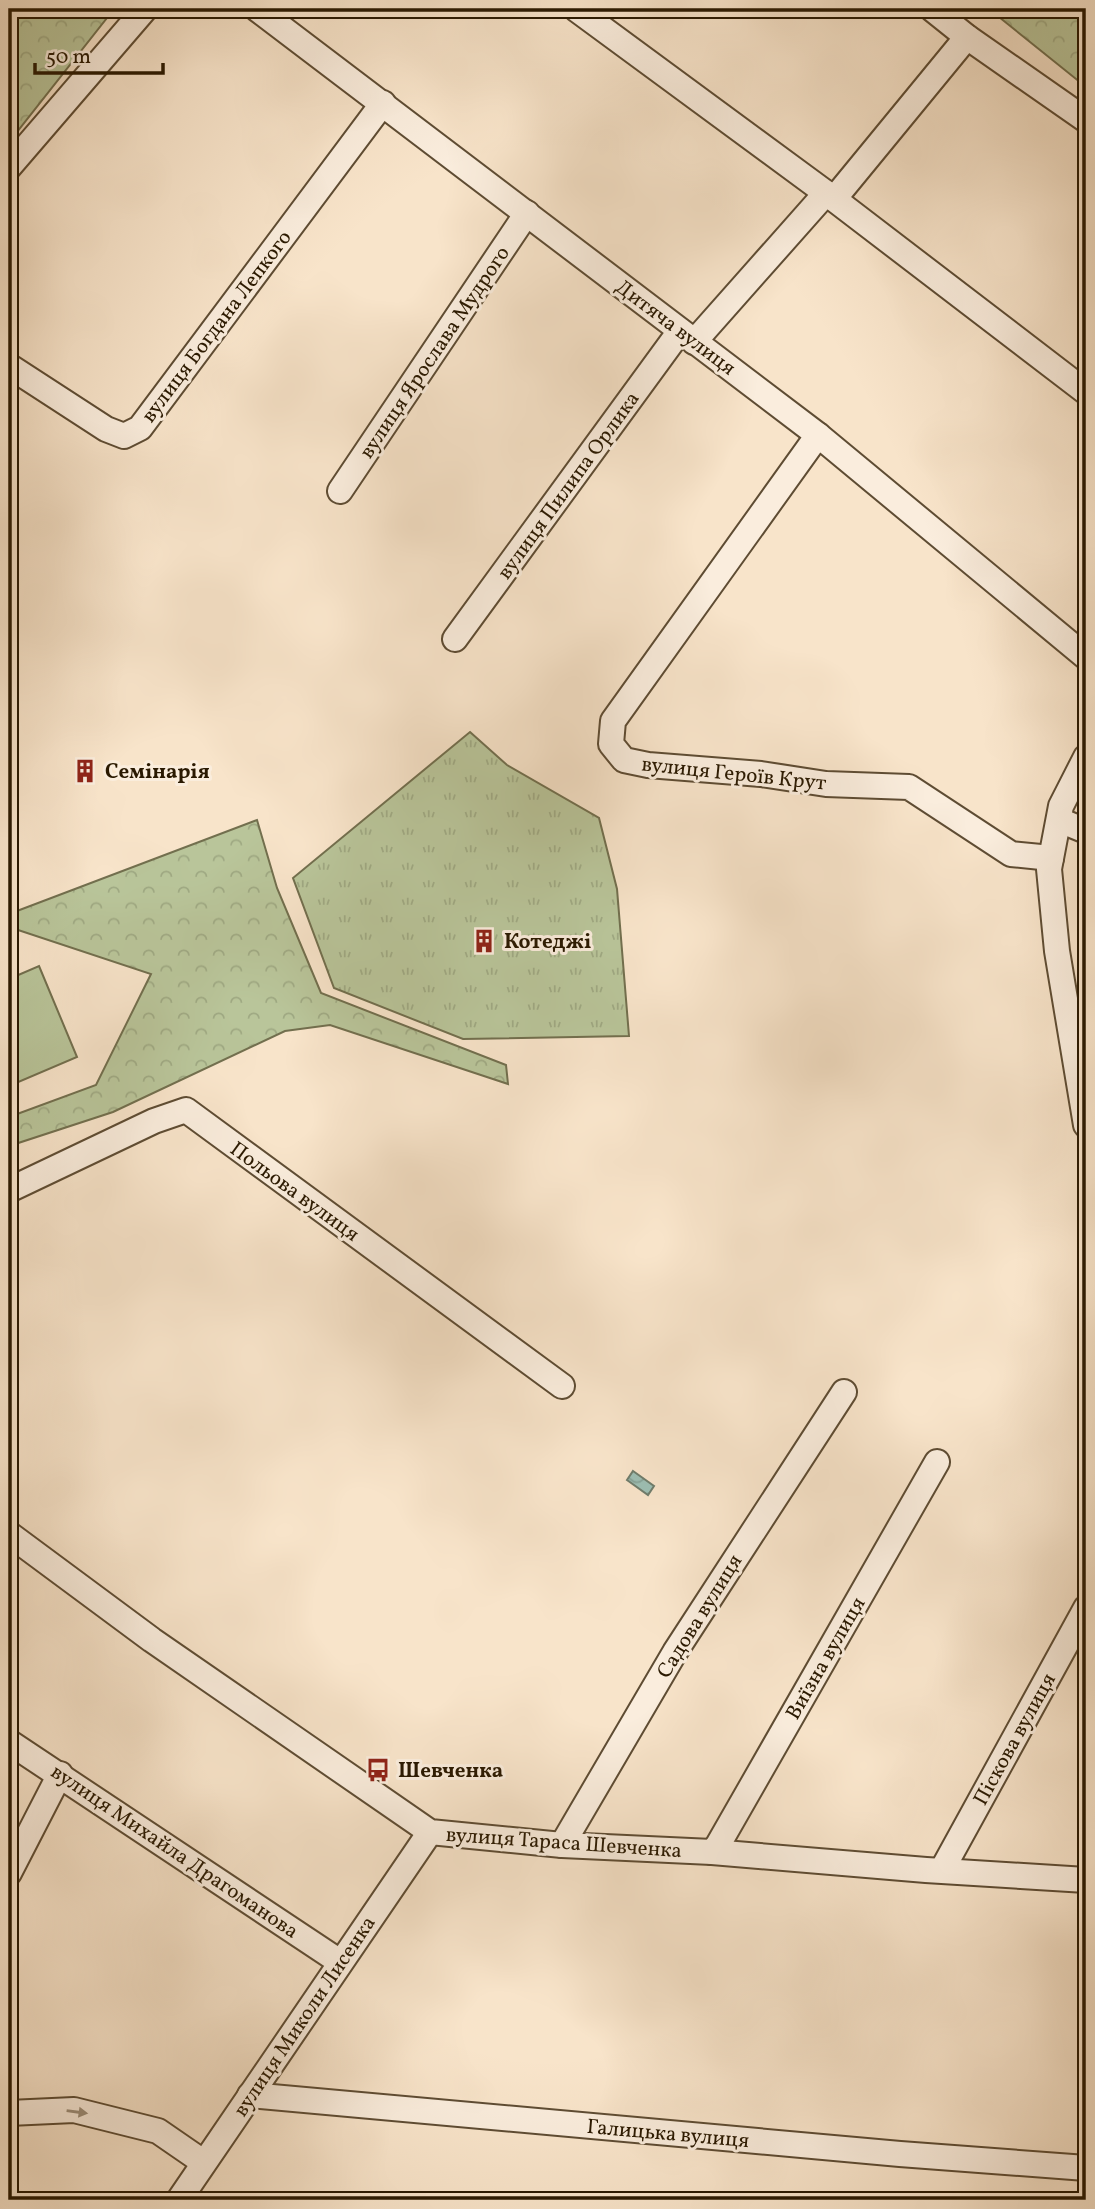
<svg xmlns="http://www.w3.org/2000/svg" width="1095" height="2209" font-family="Vollkorn,serif">
	<style>
		.grass { fill: url(#grass-tufts); stroke: #726f4e; stroke-width: 2 }
		.forest { fill: url(#forest-crowns); stroke: #726f4e; stroke-width: 2 }
		.garden { fill: #b9c59a; stroke: #726f4e; stroke-width: 2 }
		.water { fill: url(#water-waves); stroke: #6f7d6c; stroke-width: 2 }
		.lines { fill: none; stroke-linecap: round; stroke-linejoin: round }
		.minor-casing { stroke: #5e4c33; stroke-width: 28 }
		.minor { stroke: #faeddd; stroke-width: 24 }
		.oneway { fill: #9c8e7a }
		.labels { text-anchor: middle; stroke-width: 6; stroke-linejoin: round; paint-order: stroke }
		.street-label { font-size: 21px; fill: #2a1901; stroke: #faeddd }
		.poi-label { font-size: 21px; font-weight: bold; fill: #2a1901; stroke: #faeddd; text-anchor: start }
	</style>
	<defs>
		<pattern id="grass-tufts" width="24" height="20" patternUnits="userSpaceOnUse" patternTransform="scale(1.75)"><rect width="24" height="20" fill="#b9c59a"/><path d="M3 7l-1-3M5 7V3M7 7l1-3M15 17l-1-3M17 17v-4M19 17l1-3" fill="none" stroke="#9fa983"/></pattern>
		<pattern id="forest-crowns" width="20" height="18" patternUnits="userSpaceOnUse" patternTransform="scale(1.75)"><rect width="20" height="18" fill="#b9c59a"/><path d="M2 6a3 3 0 1 1 6 0M12 15a3 3 0 1 1 6 0" fill="none" stroke="#9fa983"/></pattern>
		<pattern id="water-waves" width="16" height="10" patternUnits="userSpaceOnUse" patternTransform="scale(1.75)"><rect width="16" height="10" fill="#9dbfb4"/><path d="M0 5q4-4 8 0t8 0" fill="none" stroke="#87a499"/></pattern>
	</defs>
	<rect width="100%" height="100%" fill="#f8e4ca"/>
	<filter id="stains"><feTurbulence type="fractalNoise" baseFrequency=".00286" numOctaves="4"/><feColorMatrix values="0 0 0 0 .2 0 0 0 0 .09 0 0 0 0 .02 0 0 0 .5 -.17"/></filter>
	<radialGradient id="worn" r=".72"><stop offset=".6" stop-color="#630" stop-opacity="0"/><stop offset="1" stop-color="#630" stop-opacity=".3"/></radialGradient>
	<path class="grass" d="M470,732L507,765L599,818L617,889L629,1036L463,1039L334,988L293,878Z"/>
	<g class="forest">
		<path d="M9,9H114L9,142Z"/>
		<path d="M989,9H1086V87Z"/>
		<path d="M257,820L277,888L321,993L506,1065L508,1084L330,1025L285,1031L113,1112L9,1146V1117L96,1085L151,974L9,927V914Z"/>
	</g>
	<path class="garden" d="M39,966L77,1057L9,1086V979Z"/>
	<path class="water" d="M633,1471L654,1486L648,1495L627,1480Z"/>
	<g class="lines">
		<g class="minor-casing">
			<g id="minor">
				<path d="M257,9L818,435L1086,657"/>
				<path d="M576,9L826,193L1086,392"/>
				<path d="M932,9L967,37L1086,120"/>
				<path d="M9,167L145,9"/>
				<path d="M834,199L967,37"/>
				<path d="M694,342L826,193"/>
				<path d="M9,366L106,429L124,436L140,428L383,103"/>
				<path d="M818,435L613,721L611,744L624,760L648,765L761,774L826,784L909,787L1011,854L1051,858"/>
				<path d="M340,491L527,213"/>
				<path d="M455,639L680,331"/>
				<path d="M1086,757L1061,806L1049,869L1057,951L1086,1125"/>
				<path d="M1059,820L1086,831"/>
				<path d="M9,1190L154,1121L186,1110L562,1386"/>
				<path d="M9,1534L152,1640L430,1832L562,1845L712,1852L926,1870L1086,1880"/>
				<path d="M9,1742L340,1962"/>
				<path d="M562,1845L675,1652L844,1392"/>
				<path d="M712,1852L718,1845L937,1462"/>
				<path d="M942,1870L1086,1608"/>
				<path d="M9,1873L60,1774"/>
				<path d="M250,2095L900,2154L1086,2168"/>
				<path d="M9,2113L74,2110L158,2131L203,2162"/>
				<path d="M179,2200L430,1832"/>
			</g>
		</g>
		<use href="#minor" class="minor"/>
	</g>
	<defs><path id="oneway-solid" d="M-6-.8H1V-3.2L6.5 0L1 3.2V.8H-6Z" transform="scale(1.75)"/></defs>
	<use class="oneway" href="#oneway-solid" transform="translate(77 2112) rotate(8)"/>
	<defs>
		<g id="building-bare" transform="scale(1.89)"><path d="M-4-6H4V6H1V3H-1V6H-4ZM-2.5-4.3h1.7v1.8h-1.7ZM.8-4.3h1.7v1.8H.8ZM-2.5-1h1.7V.8h-1.7ZM.8-1h1.7V.8H.8Z" fill="#8f2418" stroke="#faeddd" stroke-width="2.5" paint-order="stroke"/></g>
		<g id="bus-bare" transform="scale(1.89)"><path d="M-5-6H5V4H4V6H2V4H-2V6H-4V4H-5ZM-3.5-4V0h7V-4ZM-3.5 1.2v1.5H-2V1.2ZM2 1.2v1.5H3.5V1.2Z" fill="#8f2418" stroke="#faeddd" stroke-width="2.5" paint-order="stroke"/></g>
	</defs>
	<g fill-rule="evenodd">
		<use href="#building-bare" x="85" y="771"/>
		<use href="#building-bare" x="484" y="941"/>
		<use href="#bus-bare" x="378" y="1770"/>
	</g>
	<g class="labels">
		<g class="street-label">
			<text transform="translate(216 326) rotate(-53)" y="7">вулиця Богдана Лепкого</text>
			<text transform="translate(676 327) rotate(37)" y="7">Дитяча вулиця</text>
			<text transform="translate(434 352) rotate(-56)" y="7">вулиця Ярослава Мудрого</text>
			<text transform="translate(568 485) rotate(-54)" y="7">вулиця Пилипа Орлика</text>
			<text transform="translate(734 773) rotate(6)" y="7">вулиця Героїв Крут</text>
			<text transform="translate(295 1191) rotate(36)" y="7">Польова вулиця</text>
			<text transform="translate(699 1616) rotate(-58)" y="7">Садова вулиця</text>
			<text transform="translate(825 1658) rotate(-60)" y="7">Виїзна вулиця</text>
			<text transform="translate(1014 1739) rotate(-61)" y="7">Піскова вулиця</text>
			<text transform="translate(564 1842) rotate(4)" y="7">вулиця Тараса Шевченка</text>
			<text transform="translate(175 1851) rotate(34)" y="7">вулиця Михайла Драгоманова</text>
			<text transform="translate(304 2016) rotate(-56)" y="7">вулиця Миколи Лисенка</text>
			<text transform="translate(668 2133) rotate(5)" y="7">Галицька вулиця</text>
		</g>
		<g class="poi-label">
			<text x="105" y="778">Семінарія</text>
			<text x="504" y="948">Котеджі</text>
			<text x="398" y="1777">Шевченка</text>
		</g>
	</g>
	<rect width="1095" height="2209" fill="none" stroke="#f8e4ca" stroke-width="35"/>
	<rect x="10" y="10" width="1074" height="2188" fill="none" stroke="#2a1901" stroke-width="3.5"/>
	<rect x="18" y="18" width="1060" height="2174" fill="none" stroke="#2a1901" stroke-width="2"/>
	<path d="M35 63v10h128v-10" fill="none" stroke="#2a1901" stroke-width="3.5"/>
	<text x="46" y="63" font-size="21" fill="#2a1901" stroke="#faeddd" stroke-width="5" paint-order="stroke">50 m</text>
	<rect width="100%" height="100%" filter="url(#stains)"/>
	<rect width="100%" height="100%" fill="url(#worn)"/>
</svg>
